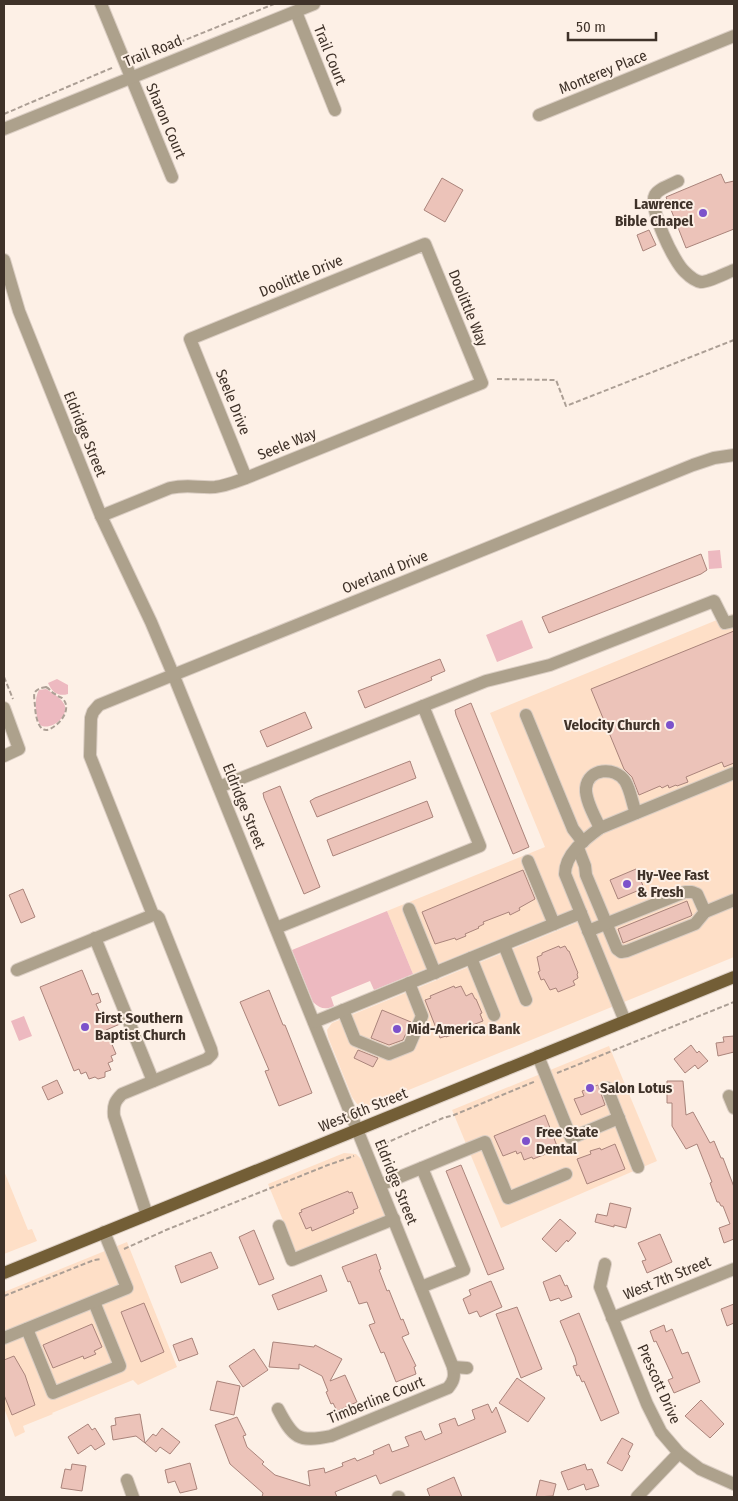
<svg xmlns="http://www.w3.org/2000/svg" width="738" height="1501" font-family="'Fira Sans Condensed',sans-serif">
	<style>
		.built { fill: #fedfc7 }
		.green { fill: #edb9c0 }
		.building { fill: #ecc3b9; stroke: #aa847b }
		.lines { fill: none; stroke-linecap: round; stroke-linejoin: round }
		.minor-casing { stroke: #dbcec4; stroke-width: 14 }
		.major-casing { stroke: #dbcec4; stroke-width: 14 }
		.path { stroke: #ac9f95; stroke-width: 2; stroke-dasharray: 5 2.5; stroke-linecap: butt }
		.minor { stroke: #ada18c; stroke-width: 12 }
		.major { stroke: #735e36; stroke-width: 12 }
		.poi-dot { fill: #7c52cb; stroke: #fdf0e6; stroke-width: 2 }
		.labels { text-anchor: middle; stroke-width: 4; stroke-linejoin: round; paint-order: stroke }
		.street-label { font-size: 15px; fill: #3f3229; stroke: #fdf0e6 }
		.poi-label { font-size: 15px; font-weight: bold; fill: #3f3229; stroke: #fdf0e6; text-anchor: start }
	</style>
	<rect width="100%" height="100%" fill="#fdf0e6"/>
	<g class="built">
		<path d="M734,613V957L372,1105L362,1106L357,1104L352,1097L328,1037L327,1030L332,1023L576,923L571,910L413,974L387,911L545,847L490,713Z"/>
		<path d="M609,1046L657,1161L501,1228L452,1110Z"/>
		<path d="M344,1153L356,1154L362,1160L385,1216L296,1252L268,1184Z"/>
		<path d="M4,1171L28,1230L32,1229L37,1241L4,1254Z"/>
		<path d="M127,1242L177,1367L138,1385L133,1380L52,1413L53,1414L23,1426L25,1432L15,1437L4,1408V1292Z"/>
	</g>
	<g class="green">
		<path d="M720,550L722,568L709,569L708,551Z"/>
		<path d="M522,620L533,648L497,662L486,635Z"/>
		<path d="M57,679L68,685V694C58,697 52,692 48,683Z"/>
		<path d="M46,689C51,692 63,699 65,706C68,718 50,731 40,725C35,716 34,698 39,690Z"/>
		<path d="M387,911L413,974L374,990L370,981L331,997L334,1006C326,1010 320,1009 313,1002L292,950Z"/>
		<path d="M24,1016L32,1036L19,1041L11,1021Z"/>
	</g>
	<g class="building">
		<path d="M721,174L725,183L734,181V229L686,248L666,197Z"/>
		<path d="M442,178L463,190L445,222L424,210Z"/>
		<path d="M649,230L656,245L643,251L637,235Z"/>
		<path d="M701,554L707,570L701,574L549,633L542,617Z"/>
		<path d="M734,631V763L724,767L722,762L686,777L688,782L677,786L676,785L669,788L668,785L662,788L660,786L639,795L632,777L624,769L591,689Z"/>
		<path d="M440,659L445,671L431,677L432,680L365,708L358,691Z"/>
		<path d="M471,703L529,847L513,854L456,715L455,710Z"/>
		<path d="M305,712L312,728L267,747L260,731Z"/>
		<path d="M410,761L416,778L317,817L310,801L315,798Z"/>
		<path d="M280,786L320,887L304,894L264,798L263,793Z"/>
		<path d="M427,801L433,817L333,856L327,840Z"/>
		<path d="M636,869L644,888L618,899L610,880Z"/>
		<path d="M523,870L535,899L519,908L520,910L510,915L509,912L483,922L484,924L478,927L479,928L465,934L466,936L456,940L455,938L435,944L422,912Z"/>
		<path d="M23,889L35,917L21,923L9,895Z"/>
		<path d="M687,901L692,915L691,916L623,943L618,929Z"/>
		<path d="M559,946L560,948L565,946L568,951H569L578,973L577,974L578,978L573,981L575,985L558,992L556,988L550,990L544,979L541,980L538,972L540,971L537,957L542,955V953Z"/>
		<path d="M82,970L92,995L98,993L101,1002L96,1004L103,1020L116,1015L120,1024L106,1030L116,1054L111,1056L113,1061L108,1063L111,1070L105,1072V1077L98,1079L95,1077L89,1079L86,1072L81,1074L79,1069L74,1071L40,987Z"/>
		<path d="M454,986L455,988L461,986L466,996L472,993L475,999H476L482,1013L480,1014L483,1021L470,1026L471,1028L446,1037V1036L440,1038L425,1000L431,998L430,996Z"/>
		<path d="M269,990L283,1025H285L312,1093L279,1106L265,1071L269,1070L240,1002Z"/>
		<path d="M382,1010L411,1022L403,1040L389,1045L371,1038Z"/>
		<path d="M734,1036V1052L718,1056L716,1043L724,1042L723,1037Z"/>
		<path d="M691,1045L697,1053L699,1051L708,1061L698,1069L695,1065L685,1073L674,1059Z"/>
		<path d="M358,1050L378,1058L373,1067L354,1058Z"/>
		<path d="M57,1080L63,1093L48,1100L42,1087Z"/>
		<path d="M667,1081H683L686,1115L693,1112L710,1143L714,1141L721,1158H723L734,1187V1239L724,1243L719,1228L730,1224L723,1206H721L719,1202H717L710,1183L712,1182L697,1144L686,1149L672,1126V1103H667Z"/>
		<path d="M598,1085L605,1105L581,1115L574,1099L584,1096L582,1091Z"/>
		<path d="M545,1115L557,1146L550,1149L551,1152L533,1159L532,1157L524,1160L521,1152L517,1154L516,1151L503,1156L494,1136Z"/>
		<path d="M615,1144L625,1169L587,1184L577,1159L591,1154L590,1151L600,1148L601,1150Z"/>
		<path d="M461,1165L504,1269L488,1275L446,1171Z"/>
		<path d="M348,1191L349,1193L352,1192L358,1208L353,1210L354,1213L312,1231L311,1227L306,1229L299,1213L302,1212L301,1210Z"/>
		<path d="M610,1203L631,1208L626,1228L614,1225V1227L595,1222L597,1214L607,1216Z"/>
		<path d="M560,1219L576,1233L568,1242L567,1240L556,1252L542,1239Z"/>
		<path d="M254,1230L274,1279L259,1285L239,1237Z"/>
		<path d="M660,1234L672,1262L647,1273L642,1261L646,1260L638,1243Z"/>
		<path d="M211,1252L218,1268L181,1283L175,1266Z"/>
		<path d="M376,1254L381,1269L379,1270L387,1291L389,1290L401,1320L403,1319L409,1334L402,1337L416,1366L414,1367L416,1374L396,1382L384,1352L381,1353L369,1325L375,1323L367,1302L359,1304L350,1281L348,1282L342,1267Z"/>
		<path d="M321,1275L327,1291L278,1310L272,1295Z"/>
		<path d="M560,1275L565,1286L567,1285L572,1297L561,1301L559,1298L550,1301L543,1282Z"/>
		<path d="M491,1281L502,1307L480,1317L477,1311L469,1314L463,1299L471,1295L469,1290Z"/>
		<path d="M144,1303L164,1352L141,1362L121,1312Z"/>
		<path d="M734,1304V1323L727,1326L721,1309Z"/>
		<path d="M517,1307L542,1369L521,1378L496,1314Z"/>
		<path d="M579,1313L619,1413L601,1421L584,1381L582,1382L579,1375L577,1376L573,1366L577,1365L575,1357L560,1321Z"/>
		<path d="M92,1324L102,1347L94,1351L96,1354L84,1359L83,1356L53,1368L43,1345Z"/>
		<path d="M664,1325L666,1332L672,1329L682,1354L688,1352L700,1382L674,1393L668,1380L673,1378L662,1354L656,1341L654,1342L650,1331Z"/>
		<path d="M192,1338L198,1354L179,1361L173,1345Z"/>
		<path d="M273,1342L314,1347L315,1345L342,1359L330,1381L345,1375L357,1402L337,1411L333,1403L331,1404L326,1392L328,1391L322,1376L299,1364V1369L269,1367Z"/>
		<path d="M254,1349L268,1370L243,1387L229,1366Z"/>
		<path d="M14,1356L25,1375L35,1405L12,1415L4,1395V1360Z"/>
		<path d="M517,1378L545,1398L528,1422L499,1403Z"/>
		<path d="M217,1381L240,1386L234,1415L210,1410Z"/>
		<path d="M701,1400L724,1424L710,1438L685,1416Z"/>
		<path d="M488,1404L492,1413L496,1407L506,1432L380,1484L376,1475L335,1492L337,1497H262L263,1493L230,1464L215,1425L237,1417L246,1435L243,1436L247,1447L264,1462L262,1464L275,1475L310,1486L308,1471L324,1468L325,1473L343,1466L342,1463L355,1458L357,1461L374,1454L373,1451L389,1444L392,1452L409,1446L405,1437L421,1431L425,1440L442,1433L439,1424L455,1418L458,1426L475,1419L472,1410Z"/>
		<path d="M140,1414L145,1443L136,1436L113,1440L111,1426L116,1425L115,1418Z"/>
		<path d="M88,1424L92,1430L95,1428L105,1444L95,1450L91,1445L78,1454L68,1437Z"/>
		<path d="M162,1428L180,1442L170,1454L160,1447L156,1452L145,1443L153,1434L156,1436Z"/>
		<path d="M622,1438L633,1444L628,1454L630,1456L622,1471L607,1463Z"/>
		<path d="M190,1463L197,1489L180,1493L175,1481L168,1483L165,1470Z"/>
		<path d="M72,1464L86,1466L82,1491L61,1488L65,1469L71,1470Z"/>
		<path d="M585,1464L587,1470L592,1469L599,1486L586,1490L584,1484L568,1490L561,1472Z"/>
		<path d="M454,1477L462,1497H430L427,1489Z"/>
		<path d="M540,1480L556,1484L553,1496L536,1497Z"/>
	</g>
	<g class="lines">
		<g class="minor-casing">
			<g id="minor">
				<path d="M101,4L172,177"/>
				<path d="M296,12L335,110"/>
				<path d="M539,115L734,36"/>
				<path d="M4,129L314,4"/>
				<path d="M678,181C671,185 659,188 655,195C648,207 674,263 685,272C689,276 695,281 701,282C709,282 726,273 734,270"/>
				<path d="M4,260L19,311L101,516L151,622L173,674L453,1367C455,1376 454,1381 448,1388L331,1436C298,1443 293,1438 278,1409"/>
				<path d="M101,516L170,488C188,484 198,488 215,487C226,486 235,482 246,478L482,383L425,244L190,339L246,478"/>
				<path d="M4,708L19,749L4,756"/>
				<path d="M526,715L573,829L583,842"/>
				<path d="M219,787L486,681L550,665L714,601L725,623L734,621"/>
				<path d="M600,828C595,817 585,800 586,788C588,768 615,766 625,781C631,791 632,803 636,813"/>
				<path d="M578,848L585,866L586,875L617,949L621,952L627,951L695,924L705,912L734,900"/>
				<path d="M528,861L554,924"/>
				<path d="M409,909L435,973"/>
				<path d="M153,915L90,756L91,718L93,712L99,705L693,465L714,458L734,455"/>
				<path d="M276,928L480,846L423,706"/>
				<path d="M588,931L685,892H692L697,894L705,912"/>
				<path d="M95,938L153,1081"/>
				<path d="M504,945L526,1000"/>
				<path d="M471,958L494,1015"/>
				<path d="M17,970L153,915L157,916L159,918L211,1049L212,1054L207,1059L122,1094C115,1101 113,1105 114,1116L147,1215"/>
				<path d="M343,1010L355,1040L389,1054L409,1046L422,1016L409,983"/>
				<path d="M625,1021L565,874C565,854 585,839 600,828L734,773"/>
				<path d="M314,1022L581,913"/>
				<path d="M538,1056L571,1138L619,1118"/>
				<path d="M607,1088L638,1167"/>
				<path d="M729,1096L734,1108"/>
				<path d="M380,1185L485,1142L508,1198L566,1174"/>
				<path d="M279,1226L292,1260L394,1219"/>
				<path d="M605,1264L600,1287L647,1404L661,1432L679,1453L688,1460L700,1469L734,1484"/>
				<path d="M421,1287L464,1270L422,1168"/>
				<path d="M612,1318L734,1269"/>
				<path d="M27,1329L53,1393L120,1366L94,1302"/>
				<path d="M4,1338L127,1288L104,1232"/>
				<path d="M453,1367L467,1368"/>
				<path d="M127,1480L133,1497"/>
				<path d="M398,1497H399"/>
				<path d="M637,1497L679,1453"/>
			</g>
		</g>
		<g class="major-casing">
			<path id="major" d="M4,1273L734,977"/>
		</g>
		<g class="path">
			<path d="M138,59L274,4"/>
			<path d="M4,114L114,67"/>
			<path d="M497,379L556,380L566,406L734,340"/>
			<path d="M4,677L13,699"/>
			<path d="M46,687C50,689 51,692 55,694C57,696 59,697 62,698C71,706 64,719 56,725C40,739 36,720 35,707C35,702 33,695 35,692C38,688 42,688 46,687Z"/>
			<path d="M557,1073L734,1002"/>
			<path d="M377,1147L443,1118L454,1115L536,1081"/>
			<path d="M124,1249L166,1230L328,1165L354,1156"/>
			<path d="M4,1296L94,1260L102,1259"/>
		</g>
		<use href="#minor" class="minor"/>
		<use href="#major" class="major"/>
	</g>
	<g class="poi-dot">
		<circle cx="703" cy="213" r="5"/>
		<circle cx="670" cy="725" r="5"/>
		<circle cx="627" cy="884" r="5"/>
		<circle cx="85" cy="1027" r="5"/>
		<circle cx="397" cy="1029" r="5"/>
		<circle cx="590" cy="1088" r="5"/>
		<circle cx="526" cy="1141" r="5"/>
	</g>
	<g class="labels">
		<g class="street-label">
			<text transform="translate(153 51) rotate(-22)" y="5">Trail Road</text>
			<text transform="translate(330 55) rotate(68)" y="5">Trail Court</text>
			<text transform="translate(603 72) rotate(-22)" y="5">Monterey Place</text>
			<text transform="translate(166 121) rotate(67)" y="5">Sharon Court</text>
			<text transform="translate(301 276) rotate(-22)" y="5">Doolittle Drive</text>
			<text transform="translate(468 308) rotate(68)" y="5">Doolittle Way</text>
			<text transform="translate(233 402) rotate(68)" y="5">Seele Drive</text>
			<text transform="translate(85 434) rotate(68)" y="5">Eldridge Street</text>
			<text transform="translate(287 444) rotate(-22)" y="5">Seele Way</text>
			<text transform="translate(385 572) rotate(-22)" y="5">Overland Drive</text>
			<text transform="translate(244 806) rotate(68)" y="5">Eldridge Street</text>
			<text transform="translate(363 1110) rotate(-22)" y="5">West 6th Street</text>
			<text transform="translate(396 1182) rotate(68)" y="5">Eldridge Street</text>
			<text transform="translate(667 1278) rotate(-22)" y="5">West 7th Street</text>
			<text transform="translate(659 1384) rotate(66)" y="5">Prescott Drive</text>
			<text transform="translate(376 1400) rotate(-22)" y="5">Timberline Court</text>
		</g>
		<g class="poi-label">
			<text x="693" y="209" text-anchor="end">Lawrence<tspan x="693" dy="17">Bible Chapel</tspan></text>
			<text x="660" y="730" text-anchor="end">Velocity Church</text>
			<text x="637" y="880">Hy-Vee Fast<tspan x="637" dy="17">&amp; Fresh</tspan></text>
			<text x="95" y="1023">First Southern<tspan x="95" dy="17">Baptist Church</tspan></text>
			<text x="407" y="1034">Mid-America Bank</text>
			<text x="600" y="1093">Salon Lotus</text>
			<text x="536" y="1137">Free State<tspan x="536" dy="17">Dental</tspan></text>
		</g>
	</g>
	<rect width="738" height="1501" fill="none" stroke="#3f3229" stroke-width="10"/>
	<path d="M568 32v8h88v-8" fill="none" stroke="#3f3229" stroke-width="2.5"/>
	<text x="576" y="32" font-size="15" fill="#3f3229" stroke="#fdf0e6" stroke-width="4" paint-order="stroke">50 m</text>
</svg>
